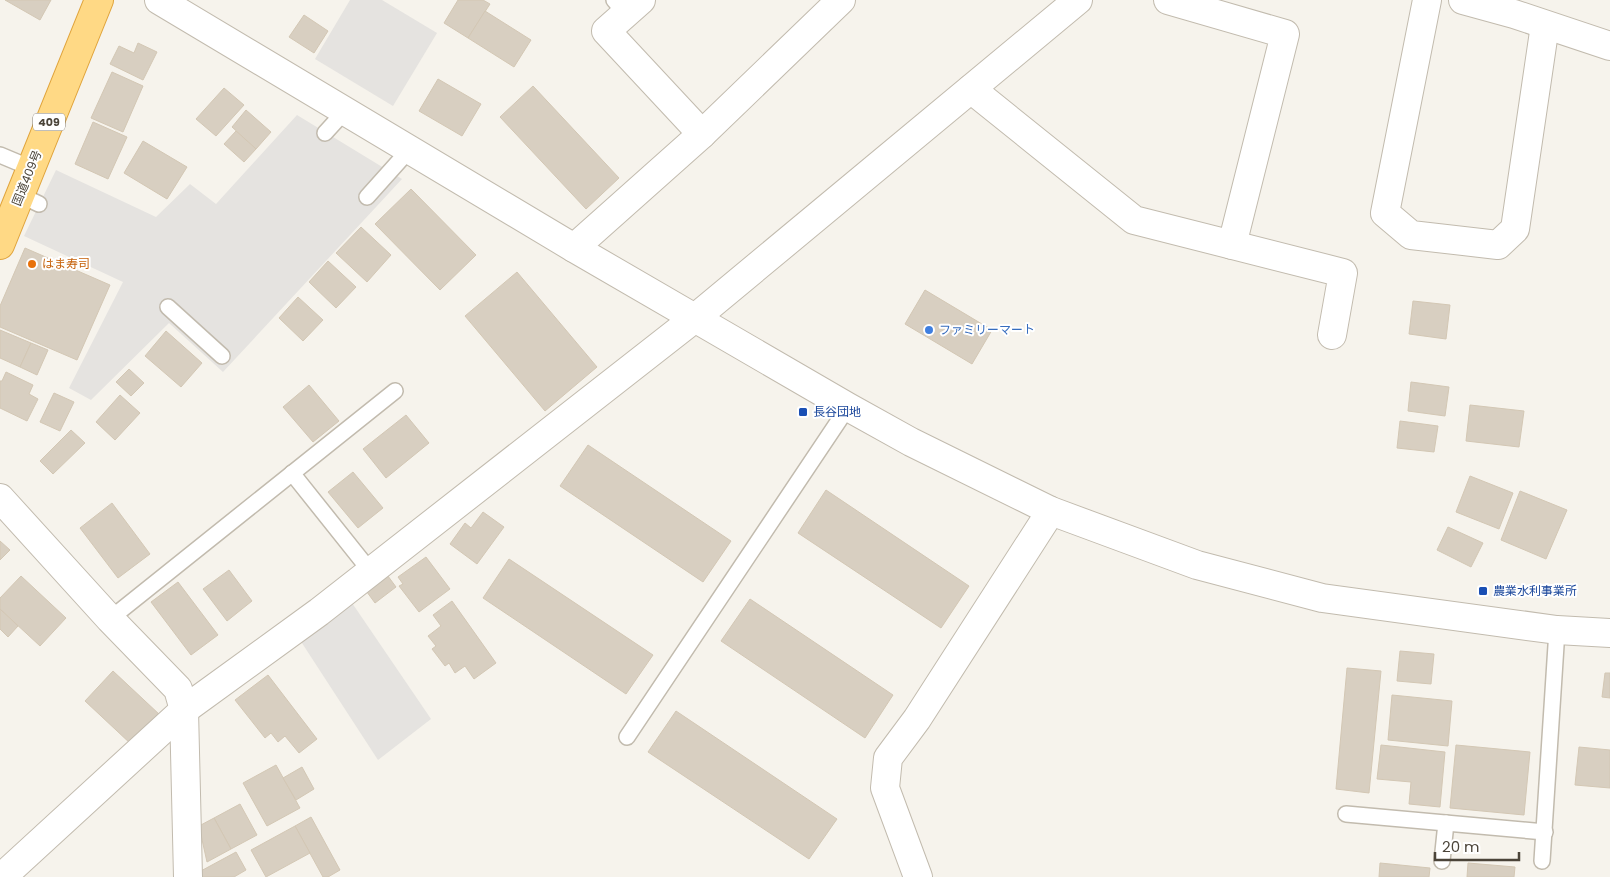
<svg xmlns="http://www.w3.org/2000/svg" width="1610" height="877" font-family="Poppins,'Noto Sans JP',sans-serif">
	<style>
		.parking { fill: #e5e3e0 }
		.building { fill: #d8cfc1; stroke: #d3c7b4 }
		.lines { fill: none; stroke-linecap: round; stroke-linejoin: round }
		.service-casing { stroke: #c2bbae; stroke-width: 18 }
		.minor-casing { stroke: #c2bbae; stroke-width: 30 }
		.tertiary-casing { stroke: #c2bbae; stroke-width: 30 }
		.trunk-casing { stroke: #e0a43c; stroke-width: 30 }
		.service { stroke: #fff; stroke-width: 15 }
		.minor { stroke: #fff; stroke-width: 28 }
		.tertiary { stroke: #fff; stroke-width: 28 }
		.trunk { stroke: #ffd985; stroke-width: 28 }
		.food-dot { fill: #e8710a; stroke: #fff; stroke-width: 2 }
		.shop-dot { fill: #3f7fe0; stroke: #fff; stroke-width: 2 }
		.transit-dot { fill: #1a4fb4; stroke: #fff; stroke-width: 2 }
		.labels { text-anchor: middle; stroke-width: 4; stroke-linejoin: round; paint-order: stroke }
		.shield { fill: #fff; stroke: #817c74; stroke-width: 1 }
		.shield-label { font-size: 11px; font-weight: bold; fill: #4b4439 }
		.street-label { font-size: 12px; fill: #4b4439; stroke: #fff }
		.food-label { font-size: 12px; fill: #c56008; stroke: #fff; text-anchor: start }
		.shop-label { font-size: 12px; fill: #366cbe; stroke: #fff; text-anchor: start }
		.transit-label { font-size: 12px; fill: #164399; stroke: #fff; text-anchor: start }
	</style>
	<rect width="100%" height="100%" fill="#f6f3ec"/>
	<g class="parking">
		<path d="M350,0H382L437,33L393,106L315,59Z"/>
		<path d="M297,115L402,179L223,372L169,323L91,400L69,388L123,282L24,236L56,170L156,217L190,184L216,204Z"/>
		<path d="M350,600L431,719L378,760L300,640Z"/>
	</g>
	<g class="building">
		<path d="M5,0H51L40,20Z"/>
		<path d="M458,0H483L490,4L468,38L444,23Z"/>
		<path d="M485,11L531,40L514,67L468,38Z"/>
		<path d="M304,15L328,31L314,53L289,37Z"/>
		<path d="M138,43L157,52L143,80L110,64L119,46L134,53Z"/>
		<path d="M112,72L143,86L123,132L91,118Z"/>
		<path d="M438,79L481,104L462,136L419,111Z"/>
		<path d="M533,86L619,178L586,209L500,117Z"/>
		<path d="M224,88L244,105L216,136L196,119Z"/>
		<path d="M246,110L271,132L256,149L232,127Z"/>
		<path d="M93,122L127,137L108,179L75,164Z"/>
		<path d="M236,131L256,149L244,162L224,144Z"/>
		<path d="M143,141L187,167L167,199L124,173Z"/>
		<path d="M411,189L476,255L440,290L375,224Z"/>
		<path d="M361,227L391,255L367,282L336,253Z"/>
		<path d="M25,248L110,285L77,360L0,327V306Z"/>
		<path d="M328,261L356,287L336,308L309,282Z"/>
		<path d="M517,272L597,367L545,411L465,316Z"/>
		<path d="M925,290L992,330L972,364L905,324Z"/>
		<path d="M298,297L323,320L303,341L279,318Z"/>
		<path d="M1413,301L1450,305L1446,339L1409,334Z"/>
		<path d="M0,330L31,343L20,367L0,358Z"/>
		<path d="M166,331L202,363L181,387L145,356Z"/>
		<path d="M31,343L48,350L37,375L20,367Z"/>
		<path d="M129,369L144,383L131,396L116,382Z"/>
		<path d="M6,372L33,385L29,394L38,399L27,421L0,408V381H2Z"/>
		<path d="M1411,382L1449,387L1445,416L1408,411Z"/>
		<path d="M309,385L339,421L313,442L283,407Z"/>
		<path d="M54,393L74,402L60,431L40,422Z"/>
		<path d="M120,395L140,413L115,440L96,422Z"/>
		<path d="M1470,405L1524,411L1519,447L1466,441Z"/>
		<path d="M406,415L429,443L386,478L363,449Z"/>
		<path d="M1400,421L1438,426L1434,452L1397,448Z"/>
		<path d="M71,430L85,443L53,474L40,461Z"/>
		<path d="M588,445L731,541L703,582L560,486Z"/>
		<path d="M353,472L383,508L358,528L328,492Z"/>
		<path d="M1470,476L1513,493L1499,529L1456,512Z"/>
		<path d="M826,490L969,586L941,628L798,533Z"/>
		<path d="M1520,491L1567,510L1546,559L1501,540Z"/>
		<path d="M112,503L150,554L118,578L80,528Z"/>
		<path d="M483,512L504,527L477,564L450,544L465,523L471,528Z"/>
		<path d="M1448,527L1483,543L1471,567L1437,550Z"/>
		<path d="M0,541L10,550L0,560Z"/>
		<path d="M426,557L450,589L419,612L399,586L403,584L398,577Z"/>
		<path d="M509,559L653,655L626,694L483,598Z"/>
		<path d="M229,570L252,601L227,621L203,589Z"/>
		<path d="M385,572L396,587L375,603L364,588Z"/>
		<path d="M21,576L66,618L40,646L0,609V598Z"/>
		<path d="M178,582L218,635L191,655L151,602Z"/>
		<path d="M750,599L893,695L865,738L721,641Z"/>
		<path d="M452,601L496,663L474,679L465,666L455,673L449,663L445,666L432,649L436,646L428,636L441,626L433,615Z"/>
		<path d="M0,609L18,626L8,637L0,629Z"/>
		<path d="M1400,651L1434,654L1431,684L1397,681Z"/>
		<path d="M1347,668L1381,671L1369,793L1336,789Z"/>
		<path d="M113,671L160,715L132,745L85,701Z"/>
		<path d="M1605,673H1610V698L1602,697Z"/>
		<path d="M268,675L317,739L299,753L285,736L278,742L271,733L265,738L235,700Z"/>
		<path d="M1392,695L1452,701L1448,746L1388,740Z"/>
		<path d="M676,711L837,819L809,859L648,752Z"/>
		<path d="M1381,745L1445,752L1440,807L1409,804L1411,782L1377,779Z"/>
		<path d="M1456,745L1530,752L1524,815L1450,808Z"/>
		<path d="M1579,747L1610,750V788L1575,785Z"/>
		<path d="M276,765L300,808L267,826L243,783Z"/>
		<path d="M302,767L314,789L296,800L283,778Z"/>
		<path d="M240,804L257,835L231,849L214,818Z"/>
		<path d="M311,817L340,870L328,877H323L295,826Z"/>
		<path d="M214,818L231,849L207,862L199,826Z"/>
		<path d="M295,826L310,853L266,877L251,850Z"/>
		<path d="M236,852L246,870L234,877H202L199,872Z"/>
		<path d="M1380,863L1430,868L1429,877H1379Z"/>
		<path d="M1468,863L1515,867L1514,877H1467Z"/>
	</g>
	<g class="lines">
		<g class="service-casing">
			<g id="service">
				<path d="M614,0L626,14"/>
				<path d="M325,133L346,110"/>
				<path d="M0,155L31,168"/>
				<path d="M20,195L39,204"/>
				<path d="M367,197L410,149"/>
				<path d="M168,307L222,356"/>
				<path d="M292,473L371,572"/>
				<path d="M110,619L395,391"/>
				<path d="M627,737L848,407"/>
				<path d="M1346,814L1545,832"/>
				<path d="M1442,861L1446,823"/>
				<path d="M1542,861L1557,630"/>
			</g>
		</g>
		<g class="minor-casing">
			<g id="minor">
				<path d="M641,0L606,31L702,134"/>
				<path d="M1168,0L1285,34L1232,245"/>
				<path d="M1427,0L1385,213L1411,235L1498,245L1515,229L1545,25"/>
				<path d="M1463,0L1514,14L1610,46"/>
				<path d="M971,89L1134,220L1343,273L1332,335"/>
				<path d="M574,248L702,134L841,0"/>
				<path d="M184,710L188,877"/>
				<path d="M2,877L184,710L319,612L695,318L1078,0"/>
				<path d="M918,877L885,788L888,758L917,719L1051,511"/>
			</g>
		</g>
		<g class="tertiary-casing">
			<g id="tertiary">
				<path d="M159,0L574,248L848,407L911,442L1051,511L1197,565L1322,598L1557,630L1610,633"/>
				<path d="M0,498L110,619L178,689L184,710"/>
			</g>
		</g>
		<g class="trunk-casing">
			<path id="trunk" d="M0,245L99,0"/>
		</g>
		<use href="#service" class="service"/>
		<use href="#minor" class="minor"/>
		<use href="#tertiary" class="tertiary"/>
		<use href="#trunk" class="trunk"/>
	</g>
	<circle class="food-dot" cx="32" cy="264" r="5"/>
	<circle class="shop-dot" cx="929" cy="330" r="5"/>
	<g class="transit-dot">
		<rect x="798" y="407" width="10" height="10" rx="2.5"/>
		<rect x="1478" y="586" width="10" height="10" rx="2.5"/>
	</g>
	<g class="labels">
		<rect class="shield" x="33" y="113.5" width="32" height="17" rx="4"/>
		<g class="shield-label">
			<text x="49" y="126">409</text>
		</g>
		<g class="street-label">
			<text transform="translate(27 178) rotate(-68)" y="4">国道409号</text>
		</g>
		<g class="food-label">
			<text x="42" y="268">はま寿司</text>
		</g>
		<g class="shop-label">
			<text x="939" y="334">ファミリーマート</text>
		</g>
		<g class="transit-label">
			<text x="813" y="416">長谷団地</text>
			<text x="1493" y="595">農業水利事業所</text>
		</g>
	</g>
	<path d="M1435 852v8h84v-8" fill="none" stroke="#4b4439" stroke-width="2.5"/>
	<text x="1442" y="852" font-size="15" fill="#4b4439" stroke="#ffffff" stroke-width="4" paint-order="stroke">20 m</text>
</svg>
